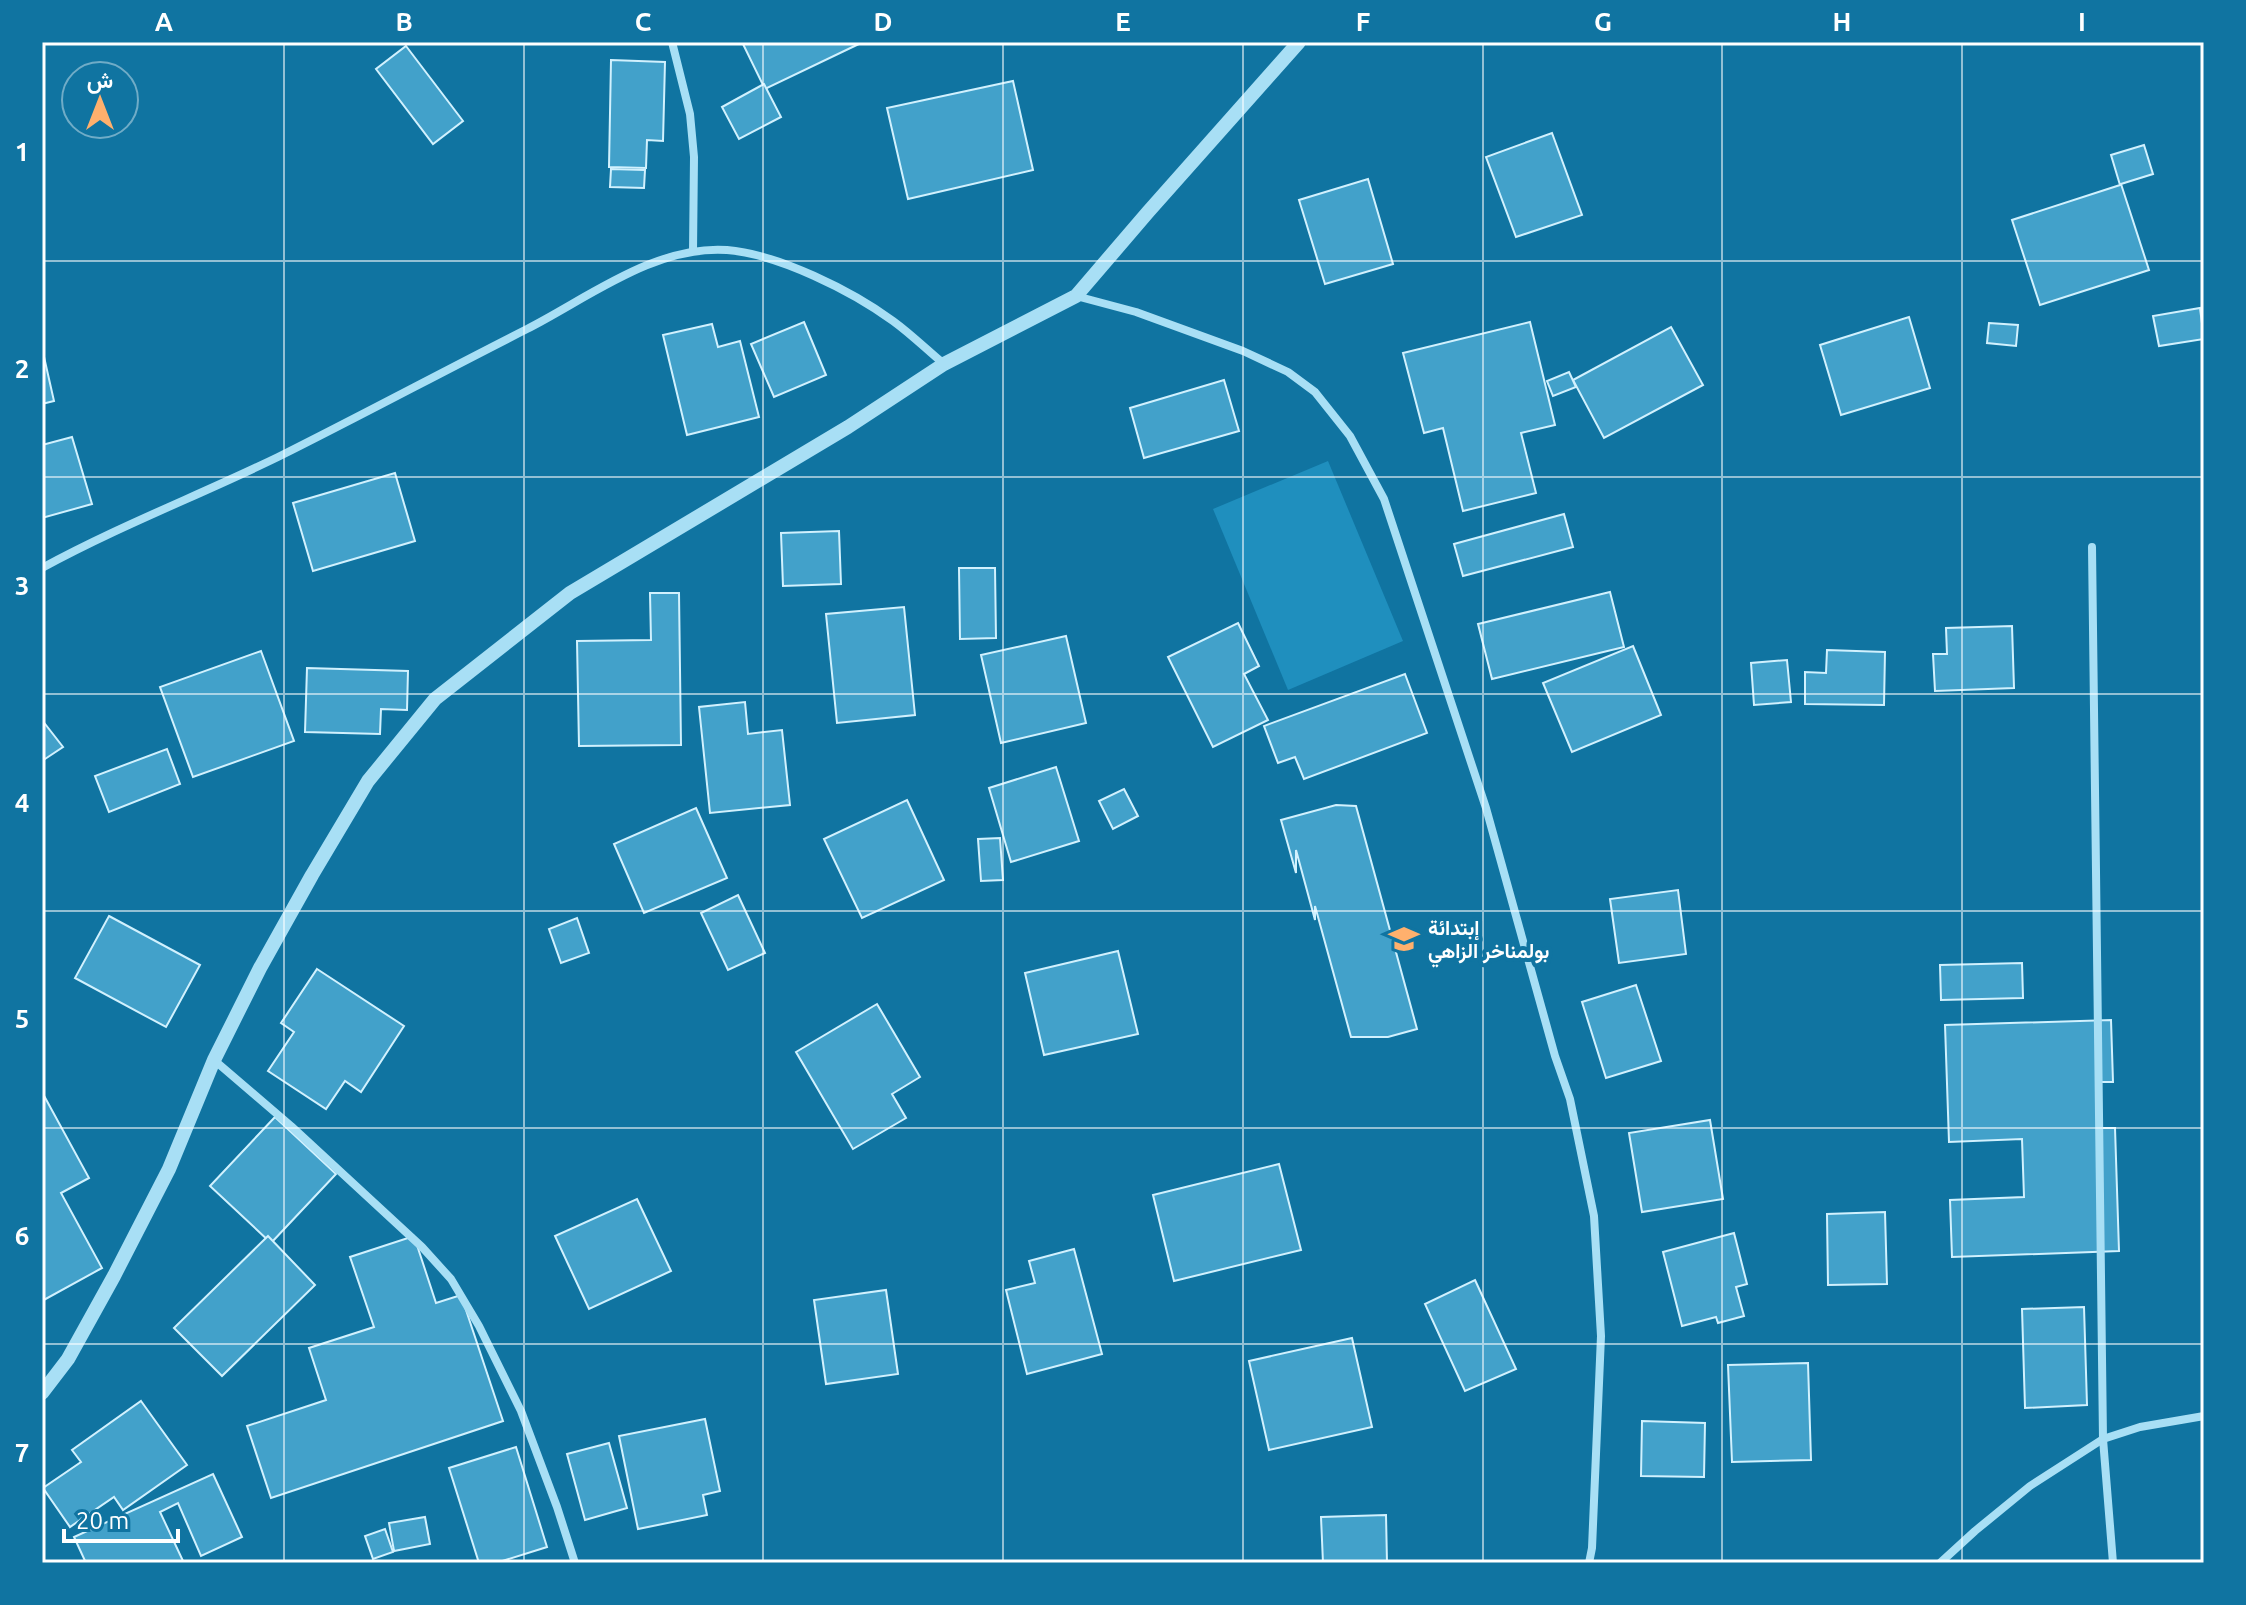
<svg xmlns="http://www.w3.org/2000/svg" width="2246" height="1605" font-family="Ubuntu,Vazirmatn,sans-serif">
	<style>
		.green { fill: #1f8fbe }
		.building { fill: #42a1ca; stroke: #d1f1fe; stroke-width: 2 }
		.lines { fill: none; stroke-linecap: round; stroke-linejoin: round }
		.minor { stroke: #a8dff5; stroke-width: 8 }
		.tertiary { stroke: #a8dff5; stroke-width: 14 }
		.grid { fill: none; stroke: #fff; stroke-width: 2; stroke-opacity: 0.55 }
		.labels { text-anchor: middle; stroke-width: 8; stroke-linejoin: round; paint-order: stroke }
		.poi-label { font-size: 20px; font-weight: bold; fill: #fff; stroke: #1074a1; text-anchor: start }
		.neatline { fill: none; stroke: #fff; stroke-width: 3 }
		.grid-label { font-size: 26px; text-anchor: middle; font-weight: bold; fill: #fff }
	</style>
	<rect width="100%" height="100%" fill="#1074a1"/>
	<path class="green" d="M1328,461L1403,641L1288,690L1213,509Z"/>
	<g class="building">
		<path d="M742,42H863L765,89Z"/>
		<path d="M406,46L463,121L433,144L376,69Z"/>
		<path d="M611,60L665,62L663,141L647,140L646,168L609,167Z"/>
		<path d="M1013,81L1033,170L908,199L887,108Z"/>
		<path d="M764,84L781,117L739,139L722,107Z"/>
		<path d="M1552,133L1582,215L1516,237L1486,157Z"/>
		<path d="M2144,145L2153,174L2121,184L2149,270L2040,305L2012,220L2120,185L2111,155Z"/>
		<path d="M611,169L645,170L644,188L610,187Z"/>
		<path d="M1368,179L1393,264L1325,284L1299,200Z"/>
		<path d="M2200,308L2204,339L2159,346L2153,316Z"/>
		<path d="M1909,317L1930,388L1841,415L1820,345Z"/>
		<path d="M804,322L826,375L774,397L751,344Z"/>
		<path d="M1530,322L1555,425L1521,433L1536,493L1463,511L1443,428L1424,433L1403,353Z"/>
		<path d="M1989,323L2018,325L2016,346L1987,343Z"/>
		<path d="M712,324L718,347L740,341L759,417L687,435L663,335Z"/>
		<path d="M1671,327L1703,385L1604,438L1573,380Z"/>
		<path d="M42,348L54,401L42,404Z"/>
		<path d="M1569,372L1576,387L1553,396L1547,381Z"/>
		<path d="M1224,380L1239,431L1144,458L1130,408Z"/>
		<path d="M72,437L92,504L42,518V445Z"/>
		<path d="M395,473L415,541L313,571L293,503Z"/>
		<path d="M1564,514L1573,547L1463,576L1454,544Z"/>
		<path d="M839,531L841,584L783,586L781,533Z"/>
		<path d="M959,568H995L996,638L960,639Z"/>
		<path d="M1610,592L1624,647L1492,679L1478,624Z"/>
		<path d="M650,593H679L681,745L579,746L577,641L651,640Z"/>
		<path d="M904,607L915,715L837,723L826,614Z"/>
		<path d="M1238,623L1259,666L1244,674L1268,720L1213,747L1168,657Z"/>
		<path d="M2012,626L2014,688L1935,691L1933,654H1947L1946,628Z"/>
		<path d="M1066,636L1086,723L1001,743L981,655Z"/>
		<path d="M1633,646L1661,715L1572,752L1543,683Z"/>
		<path d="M1827,650L1885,652L1884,705L1805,704V672L1826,673Z"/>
		<path d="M261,651L294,741L193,777L160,687Z"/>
		<path d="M1787,660L1791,702L1754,705L1751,663Z"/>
		<path d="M307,668L408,671L407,710L381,709L380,734L305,732Z"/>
		<path d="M1405,674L1427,733L1304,779L1295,757L1278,763L1264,726Z"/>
		<path d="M745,702L748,734L782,730L790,805L710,813L699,707Z"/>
		<path d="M42,720L63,747L42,761Z"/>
		<path d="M167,749L180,784L109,812L95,776Z"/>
		<path d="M1056,767L1079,841L1011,862L989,788Z"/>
		<path d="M1124,789L1138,816L1113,829L1099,801Z"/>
		<path d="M907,800L944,880L862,918L824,839Z"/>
		<path d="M1336,805L1356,806L1417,1029L1388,1037H1351L1315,906V920L1296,850V873L1281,820Z"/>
		<path d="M696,808L727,878L644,913L614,844Z"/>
		<path d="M1000,838L1003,880L981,881L978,839Z"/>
		<path d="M1678,890L1686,954L1619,963L1610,899Z"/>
		<path d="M738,895L765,953L728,970L701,913Z"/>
		<path d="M109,916L200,965L166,1027L75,978Z"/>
		<path d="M577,918L589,953L561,963L549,929Z"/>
		<path d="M1118,951L1138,1034L1044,1055L1025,973Z"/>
		<path d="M2022,963L2023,998L1941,1000L1940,965Z"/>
		<path d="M317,969L404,1026L361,1092L345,1081L326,1109L268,1071L294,1032L281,1023Z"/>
		<path d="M1636,985L1661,1061L1606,1078L1582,1002Z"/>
		<path d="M877,1004L920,1077L892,1094L906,1118L853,1149L796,1052Z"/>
		<path d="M2111,1020L2113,1082H2099L2101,1128H2115L2119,1251L1952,1257L1950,1200L2024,1197L2022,1139L1949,1142L1945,1025Z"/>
		<path d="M42,1092L89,1178L61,1193L102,1268L42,1301Z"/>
		<path d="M275,1117L336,1174L271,1243L210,1186Z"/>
		<path d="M1710,1120L1723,1199L1642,1212L1629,1133Z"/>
		<path d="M1279,1164L1301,1250L1174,1281L1153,1195Z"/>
		<path d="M637,1199L671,1271L589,1309L555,1236Z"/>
		<path d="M1885,1212L1887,1284L1828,1285L1827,1214Z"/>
		<path d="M1734,1233L1747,1284L1736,1287L1744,1316L1718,1323L1716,1317L1682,1326L1663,1252Z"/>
		<path d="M268,1236L315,1285L222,1376L174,1328Z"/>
		<path d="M414,1236L436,1303L461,1295L503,1421L271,1498L247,1426L326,1400L309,1348L374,1327L350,1257Z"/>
		<path d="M1074,1249L1102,1354L1027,1374L1006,1290L1035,1283L1029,1261Z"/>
		<path d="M1475,1280L1516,1369L1465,1391L1425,1304Z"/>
		<path d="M886,1290L898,1374L826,1384L814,1300Z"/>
		<path d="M2084,1307L2087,1405L2025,1408L2022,1309Z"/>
		<path d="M1352,1338L1372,1427L1269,1450L1249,1361Z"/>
		<path d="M1808,1363L1811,1460L1732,1462L1728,1365Z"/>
		<path d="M141,1401L187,1465L123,1510L114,1497L70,1527L43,1488L81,1462L72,1450Z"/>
		<path d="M705,1419L720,1491L703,1495L707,1515L638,1529L619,1436Z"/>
		<path d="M1642,1421L1705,1423L1704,1477L1641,1476Z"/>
		<path d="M609,1443L627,1508L585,1520L567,1454Z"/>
		<path d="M516,1447L547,1547L496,1563H479L449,1468Z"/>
		<path d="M213,1474L242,1537L201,1556L178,1503L160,1512L184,1563H86L74,1537Z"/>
		<path d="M1386,1515L1387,1563H1323L1321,1517Z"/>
		<path d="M425,1517L430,1544L394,1551L389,1523Z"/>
		<path d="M385,1529L393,1552L373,1559L365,1536Z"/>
	</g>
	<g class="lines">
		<g class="minor">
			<path d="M672,42L690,114L694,157L693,251"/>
			<path d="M1076,296L1136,312L1243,351L1288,372L1315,392L1350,436L1384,499L1486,808L1555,1056L1570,1099L1594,1216L1601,1336L1592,1548L1589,1563"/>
			<path d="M2092,547L2103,1439L2113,1563"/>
			<path d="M42,568C119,526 200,495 278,457C362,415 444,371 527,329C588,298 655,245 727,250C778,254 852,291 893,321C911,334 927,350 944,364"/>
			<path d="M214,1060L291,1126L422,1247L451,1279L479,1326L521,1411L557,1507L575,1563"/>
			<path d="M1940,1563L1975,1531L2030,1486L2103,1439L2140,1427L2204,1416"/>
		</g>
		<path class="tertiary" d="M42,1393L68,1359L114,1276L169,1169L214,1060L260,968L312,875L368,781L435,699L570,593L848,427L944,364L1076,296L1148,212L1299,42"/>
	</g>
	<path class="grid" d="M284,42V1563M524,42V1563M763,42V1563M1003,42V1563M1243,42V1563M1483,42V1563M1722,42V1563M1962,42V1563M42,261H2204M42,477H2204M42,694H2204M42,911H2204M42,1128H2204M42,1344H2204"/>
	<defs>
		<g id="school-bare" transform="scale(2.4)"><path d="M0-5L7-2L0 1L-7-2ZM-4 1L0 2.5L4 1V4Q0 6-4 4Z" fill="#ffb06d" stroke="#1074a1" stroke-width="2.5" paint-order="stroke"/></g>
	</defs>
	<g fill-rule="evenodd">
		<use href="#school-bare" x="1404" y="939"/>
	</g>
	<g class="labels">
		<g class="poi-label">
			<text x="1428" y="935">إبتدائة<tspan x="1428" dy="23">بولمناخر الزاهي</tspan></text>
		</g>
	</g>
	<rect width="2246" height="1605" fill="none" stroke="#1074a1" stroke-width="88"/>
	<g transform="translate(100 100)"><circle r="38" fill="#1074a1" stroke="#70acc7" stroke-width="2"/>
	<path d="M0-6L14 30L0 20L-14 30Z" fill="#ffb06d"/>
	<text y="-12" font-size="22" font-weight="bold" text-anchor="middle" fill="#ffffff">ش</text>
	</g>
	<path d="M64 1529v12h114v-12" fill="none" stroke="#ffffff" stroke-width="4"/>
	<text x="76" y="1529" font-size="24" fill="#ffffff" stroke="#1074a1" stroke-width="6" paint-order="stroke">20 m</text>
	<rect x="44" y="44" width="2158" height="1517" class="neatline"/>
	<g class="grid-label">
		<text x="164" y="31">A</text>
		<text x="404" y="31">B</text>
		<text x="643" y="31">C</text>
		<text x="883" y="31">D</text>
		<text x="1123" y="31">E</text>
		<text x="1363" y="31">F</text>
		<text x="1603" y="31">G</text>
		<text x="1842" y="31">H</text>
		<text x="2082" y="31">I</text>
		<text x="22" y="161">1</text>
		<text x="22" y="378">2</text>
		<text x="22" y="595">3</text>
		<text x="22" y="812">4</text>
		<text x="22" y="1028">5</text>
		<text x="22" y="1245">6</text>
		<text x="22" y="1462">7</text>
	</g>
</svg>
